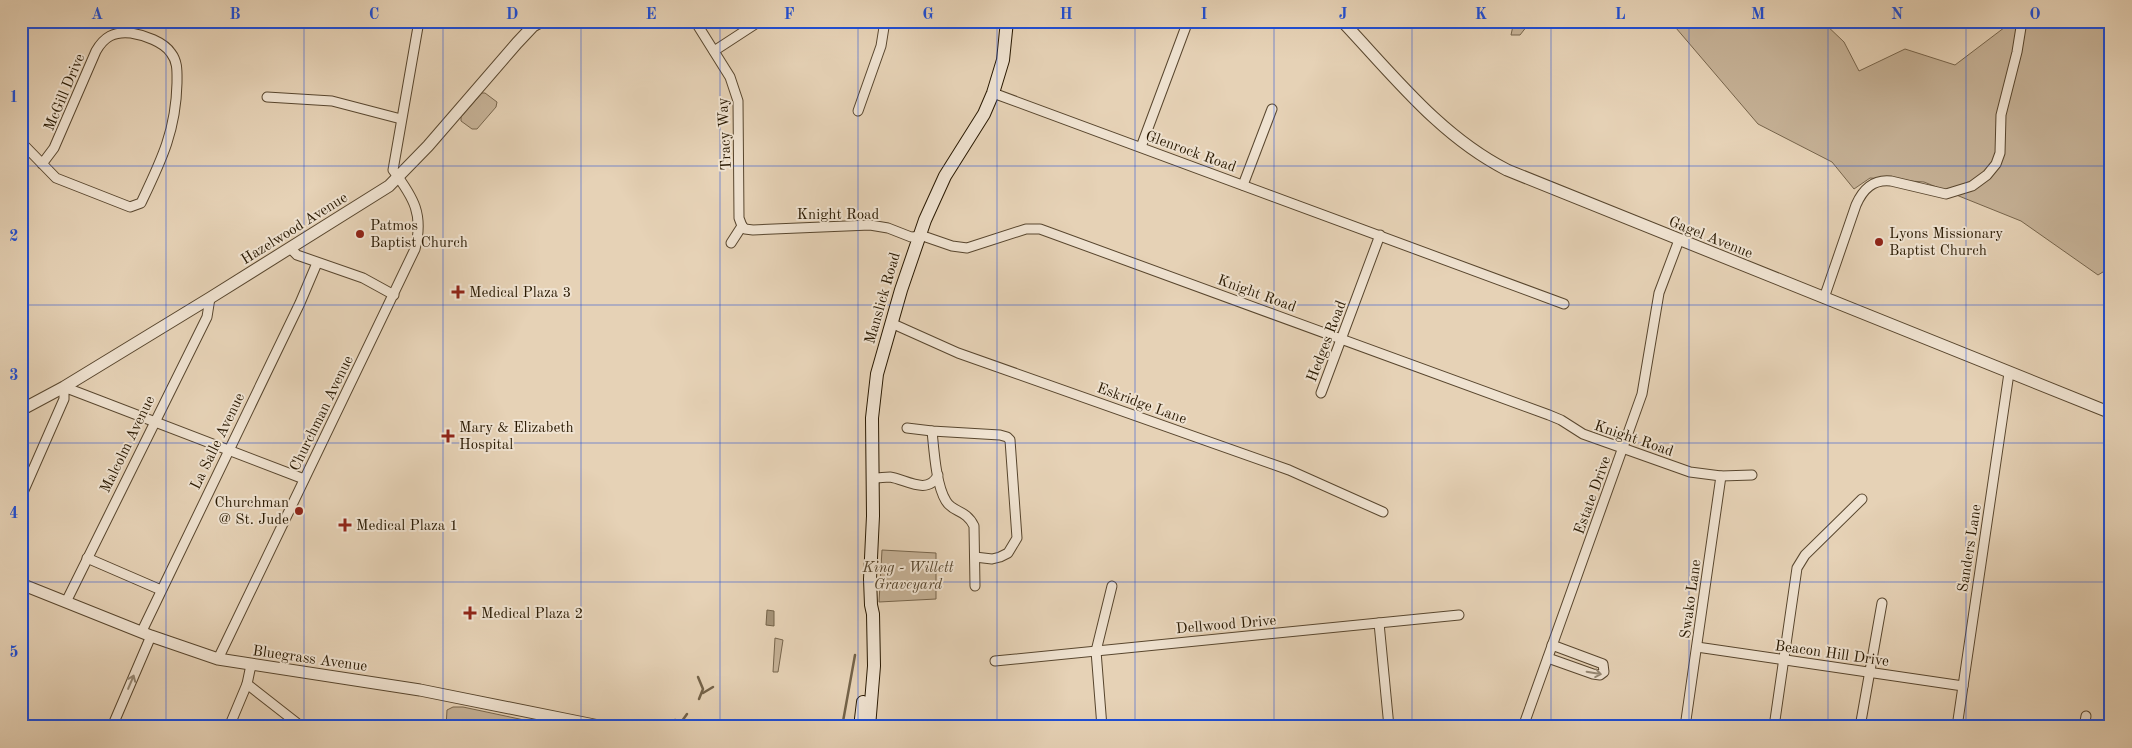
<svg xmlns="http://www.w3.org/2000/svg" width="2132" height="748" font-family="'Old Standard TT',serif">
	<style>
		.green { fill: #c6b297; stroke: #77654c }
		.water { fill: #a59378; stroke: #736248 }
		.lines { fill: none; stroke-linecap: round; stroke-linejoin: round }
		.stream { stroke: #736248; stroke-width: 2.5 }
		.minor-casing { stroke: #58462e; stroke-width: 11 }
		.tertiary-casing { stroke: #58462e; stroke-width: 13 }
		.secondary-casing { stroke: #281801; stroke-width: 14 }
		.minor { stroke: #efe2d0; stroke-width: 9 }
		.tertiary { stroke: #efe2d0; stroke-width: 11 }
		.secondary { stroke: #efe2d0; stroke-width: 12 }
		.oneway { stroke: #958773 }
		.grid { fill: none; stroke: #1d4ed8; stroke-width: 1; stroke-opacity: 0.55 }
		.poi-dot { fill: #8f2418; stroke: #efe2d0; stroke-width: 2 }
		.labels { text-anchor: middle; stroke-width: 4; stroke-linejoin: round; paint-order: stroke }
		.street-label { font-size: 15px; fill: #281801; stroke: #efe2d0 }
		.poi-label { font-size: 15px; fill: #281801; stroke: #efe2d0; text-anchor: start }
		.park-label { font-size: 15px; font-style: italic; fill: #57462e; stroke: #efe2d0 }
		.neatline { fill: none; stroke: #1d4ed8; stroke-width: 2 }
		.grid-label { font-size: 16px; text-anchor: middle; font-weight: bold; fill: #1d4ed8 }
	</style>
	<rect width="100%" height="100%" fill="#e6d2b6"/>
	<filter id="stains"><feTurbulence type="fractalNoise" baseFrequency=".004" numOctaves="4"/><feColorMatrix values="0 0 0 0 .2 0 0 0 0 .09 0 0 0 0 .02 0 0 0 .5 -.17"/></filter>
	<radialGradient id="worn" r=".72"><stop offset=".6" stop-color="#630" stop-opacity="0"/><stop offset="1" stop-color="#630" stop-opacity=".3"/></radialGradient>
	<g class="green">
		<path d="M1514,21H1531L1520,35H1511Z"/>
		<path d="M1670,21H1822L1844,42L1859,71L1905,49L1955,65L2013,21H2111V267L2098,275L2021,221L1924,182L1870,178L1854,189L1832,162L1758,124Z"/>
		<path d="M482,93H485L497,102L496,107L477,129H472L461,121V117Z"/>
		<path d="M882,550L936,553V599L879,602Z"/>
		<path d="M775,638L783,640L778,672H773Z"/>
		<path d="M453,707H463L557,727H446L447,710Z"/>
	</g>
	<path class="water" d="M767,610L774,611V626L766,625Z"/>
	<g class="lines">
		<g class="stream">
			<path d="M698,677L703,689L699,699"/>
			<path d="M703,693L713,687"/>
			<path d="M675,720L708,727"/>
			<path d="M682,721L687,714"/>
			<path d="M842,727L855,655"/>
		</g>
		<g class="minor-casing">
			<g id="minor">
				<path d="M520,21L533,26"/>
				<path d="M695,21L730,77L738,101L739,218L742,226"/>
				<path d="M714,51L760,21"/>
				<path d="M993,93L1564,304"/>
				<path d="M267,97L332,101L401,119"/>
				<path d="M858,111L881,46L885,21"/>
				<path d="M21,142L56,178L130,207L141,203C161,161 176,131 177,83C177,72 178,62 171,53C164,42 144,35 131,33C114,31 104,37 96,51L54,148L42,164"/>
				<path d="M1141,147L1188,21"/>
				<path d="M1243,185L1272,109"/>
				<path d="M742,226L745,229L753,230L870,225L888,228L911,237L923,236L952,246L967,248L1026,229H1040L1549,415L1561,420L1583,434L1690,472L1721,476L1752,475"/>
				<path d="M731,243L742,226"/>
				<path d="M290,248L297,255L363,278L394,295"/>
				<path d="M1824,298L1856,205C1863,189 1873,179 1891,181L1946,194L1972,186L1987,175L1996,164L2000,153L2001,115L2017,52L2022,21"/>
				<path d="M891,323L958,353L1289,470L1383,512"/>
				<path d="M1321,393L1380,235"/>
				<path d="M907,428L932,431L1000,435L1007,437L1010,440L1017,538L1008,553L1000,557L992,559L975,557"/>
				<path d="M932,431C934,450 936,485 946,501C953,513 966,509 974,526L975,586"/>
				<path d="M873,478C879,478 885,477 890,477C905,479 928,496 938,475"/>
				<path d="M21,497L64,399V387L304,479"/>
				<path d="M87,558L161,590"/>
				<path d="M66,602L207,317L210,298"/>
				<path d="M1379,623L1389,727"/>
				<path d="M142,631L300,303L317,263"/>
				<path d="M1697,647L1963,686"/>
				<path d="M1548,658L1593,674L1600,675L1604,672L1603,664L1552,645"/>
				<path d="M218,659L415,249C424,215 414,198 393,170L419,21"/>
				<path d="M995,661L1459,615"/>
				<path d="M247,684L302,727"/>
				<path d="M112,727L151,636"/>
				<path d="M229,727L247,684L251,665"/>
				<path d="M1102,727L1096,651L1112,586"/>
				<path d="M1523,727L1642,394L1659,293L1679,240"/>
				<path d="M1685,727L1721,476"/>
				<path d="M1774,727L1797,568L1805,555L1862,499"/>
				<path d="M1860,727L1882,603"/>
				<path d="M1957,727L2009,373"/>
				<path d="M2084,727L2086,716"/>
			</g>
		</g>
		<g class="tertiary-casing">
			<g id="tertiary">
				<path d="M1342,21C1393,75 1440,136 1507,170L2111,413"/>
				<path d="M21,410L64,387L210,298L389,186L428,146L517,43L533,26L542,21"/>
				<path d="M21,584L151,636L218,659L420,690L604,727"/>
			</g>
		</g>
		<g class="secondary-casing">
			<g id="secondary">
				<path d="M860,727L863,702"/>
				<path d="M869,727L874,666L873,614L871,605L870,579L873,516L872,418L877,374L901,290L925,220L945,176L984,114L993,93L1003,60L1007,21"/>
			</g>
		</g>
		<use href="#minor" class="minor"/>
		<use href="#tertiary" class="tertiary"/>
		<use href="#secondary" class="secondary"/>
	</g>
	<defs><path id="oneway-shaft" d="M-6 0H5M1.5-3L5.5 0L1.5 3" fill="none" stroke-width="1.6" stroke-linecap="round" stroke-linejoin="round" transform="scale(1.25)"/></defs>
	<g class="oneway">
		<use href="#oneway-shaft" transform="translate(1594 673) rotate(10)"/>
		<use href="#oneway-shaft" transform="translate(131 682) rotate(-67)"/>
	</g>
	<path class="grid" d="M166,21V727M304,21V727M443,21V727M581,21V727M720,21V727M858,21V727M997,21V727M1135,21V727M1274,21V727M1412,21V727M1551,21V727M1689,21V727M1828,21V727M1966,21V727M21,166H2111M21,305H2111M21,443H2111M21,582H2111"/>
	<g class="poi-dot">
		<circle cx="360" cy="234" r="5"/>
		<circle cx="1879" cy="242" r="5"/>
		<path d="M455.5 284.5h5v5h5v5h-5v5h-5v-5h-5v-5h5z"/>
		<path d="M445.5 428.5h5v5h5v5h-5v5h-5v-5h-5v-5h5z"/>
		<circle cx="299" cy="511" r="5"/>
		<path d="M342.5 517.5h5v5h5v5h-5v5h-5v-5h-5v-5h5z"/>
		<path d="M467.5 605.5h5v5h5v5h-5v5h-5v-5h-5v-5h5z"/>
	</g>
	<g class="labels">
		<g class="street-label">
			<text transform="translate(64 92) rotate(-67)" y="5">McGill Drive</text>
			<text transform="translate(724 134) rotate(-93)" y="5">Tracy Way</text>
			<text transform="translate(1191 151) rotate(20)" y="5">Glenrock Road</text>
			<text x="838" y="219">Knight Road</text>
			<text transform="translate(294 228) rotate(-32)" y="5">Hazelwood Avenue</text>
			<text transform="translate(1711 237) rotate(22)" y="5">Gagel Avenue</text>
			<text transform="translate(1257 293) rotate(20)" y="5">Knight Road</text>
			<text transform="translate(882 298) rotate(-74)" y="5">Manslick Road</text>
			<text transform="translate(1326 341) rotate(-69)" y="5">Hedges Road</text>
			<text transform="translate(1142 403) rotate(20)" y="5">Eskridge Lane</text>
			<text transform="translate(321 413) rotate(-64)" y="5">Churchman Avenue</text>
			<text transform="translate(1634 438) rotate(19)" y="5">Knight Road</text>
			<text transform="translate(217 441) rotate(-64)" y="5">La Salle Avenue</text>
			<text transform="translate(127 444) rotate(-64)" y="5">Malcolm Avenue</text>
			<text transform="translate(1592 495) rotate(-70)" y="5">Estate Drive</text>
			<text transform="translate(1969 548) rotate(-81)" y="5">Sanders Lane</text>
			<text transform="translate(1690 599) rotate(-82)" y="5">Swako Lane</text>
			<text transform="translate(1226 624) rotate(-5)" y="5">Dellwood Drive</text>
			<text transform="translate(1832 653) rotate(8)" y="5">Beacon Hill Drive</text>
			<text transform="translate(310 658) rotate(8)" y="5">Bluegrass Avenue</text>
		</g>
		<g class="poi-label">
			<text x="370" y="230">Patmos<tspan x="370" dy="17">Baptist Church</tspan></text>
			<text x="1889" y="238">Lyons Missionary<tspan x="1889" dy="17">Baptist Church</tspan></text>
			<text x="469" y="297">Medical Plaza 3</text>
			<text x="459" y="432">Mary &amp; Elizabeth<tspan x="459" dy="17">Hospital</tspan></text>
			<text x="289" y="507" text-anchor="end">Churchman<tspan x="289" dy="17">@ St. Jude</tspan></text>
			<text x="356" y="530">Medical Plaza 1</text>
			<text x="481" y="618">Medical Plaza 2</text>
		</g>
		<g class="park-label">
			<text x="908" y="572">King - Willett<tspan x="908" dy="17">Graveyard</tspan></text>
		</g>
	</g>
	<rect width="2132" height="748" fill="none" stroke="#e6d2b6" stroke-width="55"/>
	<rect x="28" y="28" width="2076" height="692" class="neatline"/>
	<g class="grid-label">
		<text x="97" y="19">A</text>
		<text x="235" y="19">B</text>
		<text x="374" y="19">C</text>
		<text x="512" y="19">D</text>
		<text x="651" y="19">E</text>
		<text x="789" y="19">F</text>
		<text x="928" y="19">G</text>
		<text x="1066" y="19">H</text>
		<text x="1204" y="19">I</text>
		<text x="1343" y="19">J</text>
		<text x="1481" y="19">K</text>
		<text x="1620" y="19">L</text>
		<text x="1758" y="19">M</text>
		<text x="1897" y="19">N</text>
		<text x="2035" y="19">O</text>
		<text x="14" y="102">1</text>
		<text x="14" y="241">2</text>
		<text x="14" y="380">3</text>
		<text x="14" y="518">4</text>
		<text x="14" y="657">5</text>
	</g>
	<rect width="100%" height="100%" filter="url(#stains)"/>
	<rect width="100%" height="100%" fill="url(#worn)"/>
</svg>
